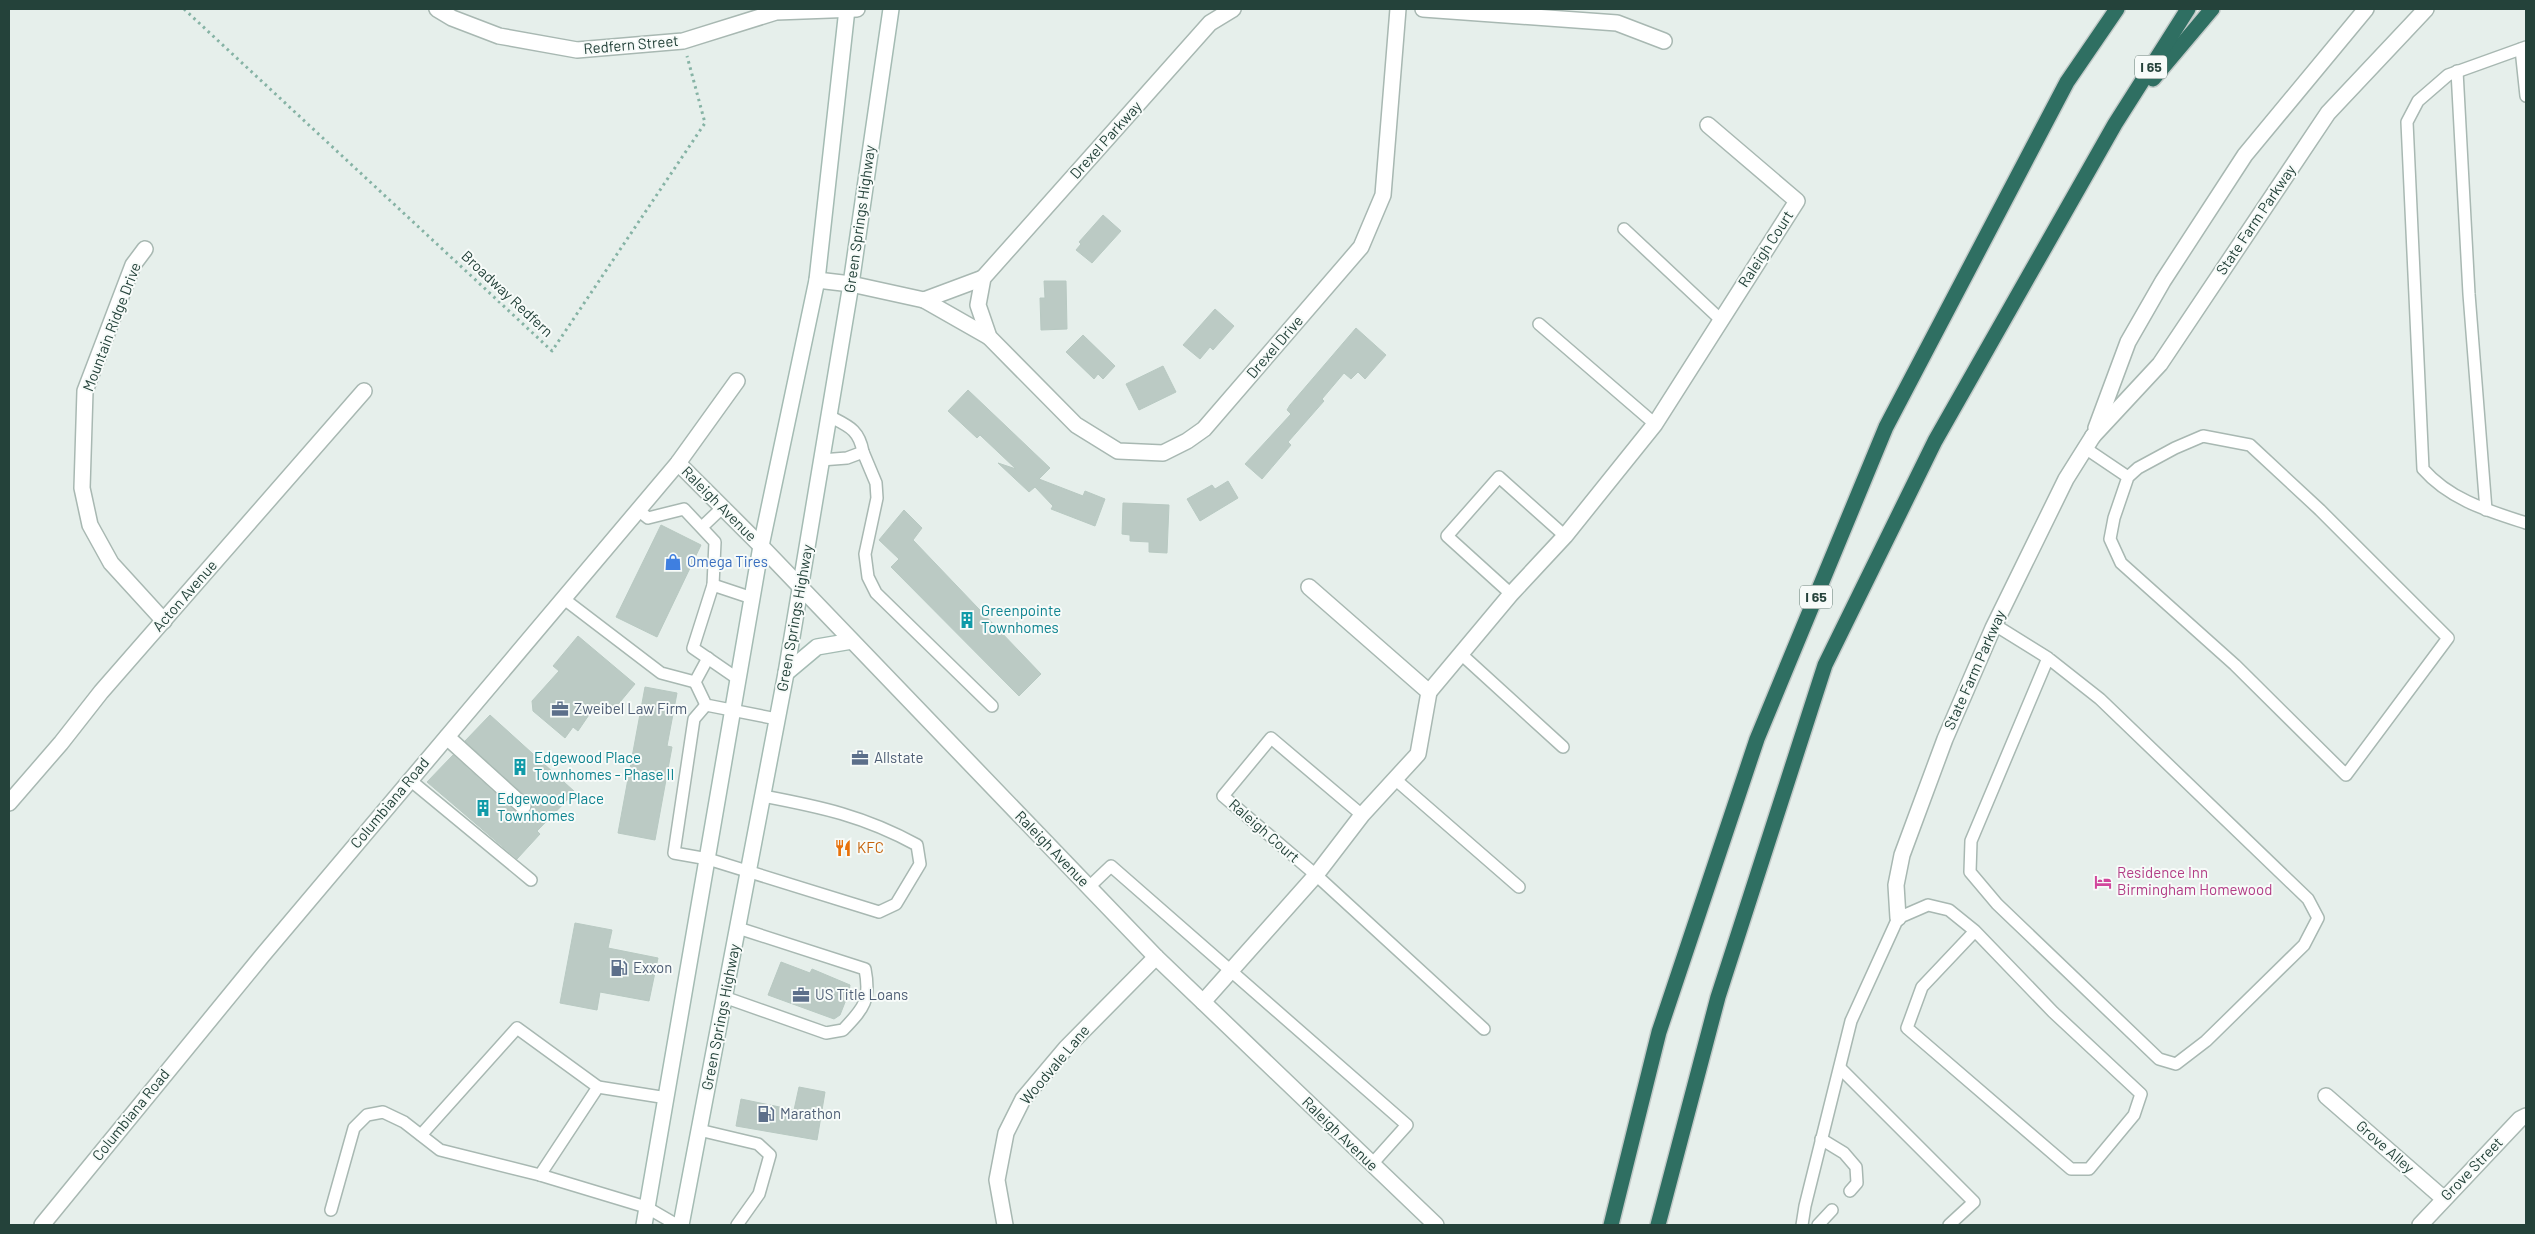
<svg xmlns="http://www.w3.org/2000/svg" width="2535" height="1234" font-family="Barlow,sans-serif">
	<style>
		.building { fill: #bbcac4; stroke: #b8c9c2 }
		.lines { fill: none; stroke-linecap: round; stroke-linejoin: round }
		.service-casing { stroke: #a8b8b2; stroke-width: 14 }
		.minor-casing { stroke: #a8b8b2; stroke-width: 18 }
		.tertiary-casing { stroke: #a8b8b2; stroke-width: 18 }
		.secondary-casing { stroke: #a4bbb3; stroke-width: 18 }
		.motorway-casing { stroke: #c2cac8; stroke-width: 18 }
		.path { stroke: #86b3a5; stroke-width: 3; stroke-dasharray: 2.5 4; stroke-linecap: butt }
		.service { stroke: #fff; stroke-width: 11 }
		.minor { stroke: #fff; stroke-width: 15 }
		.tertiary { stroke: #fff; stroke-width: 15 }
		.secondary { stroke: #fff; stroke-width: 15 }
		.motorway { stroke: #2f6f62; stroke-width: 15 }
		.labels { text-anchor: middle; stroke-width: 4; stroke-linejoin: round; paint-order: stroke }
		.shield { fill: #f7fbf9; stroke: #637a73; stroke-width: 1 }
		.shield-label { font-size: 14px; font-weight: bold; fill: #24423a }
		.street-label { font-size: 15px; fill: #24423a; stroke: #f7fbf9 }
		.shop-label { font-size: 15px; fill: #366cbe; stroke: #f7fbf9; text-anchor: start }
		.culture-label { font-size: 15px; fill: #0d838f; stroke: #f7fbf9; text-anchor: start }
		.service-label { font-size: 15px; fill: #4e5e75; stroke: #f7fbf9; text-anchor: start }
		.food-label { font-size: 15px; fill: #c56008; stroke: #f7fbf9; text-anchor: start }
		.hotel-label { font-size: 15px; fill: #b23c85; stroke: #f7fbf9; text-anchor: start }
	</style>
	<rect width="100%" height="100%" fill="#e6efeb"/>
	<g class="building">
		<path d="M1103,215L1121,231L1092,263L1076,250L1081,244L1079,242Z"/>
		<path d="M1044,281H1066L1067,329L1041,330L1040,298H1045Z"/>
		<path d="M1215,309L1234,326L1213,350L1210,347L1200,359L1183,345Z"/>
		<path d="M1356,328L1386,355L1365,379L1358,372L1351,379L1344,373L1322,399L1324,401L1288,442L1291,445L1262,479L1245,464L1291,414L1287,410L1290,405Z"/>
		<path d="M1083,335L1115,366L1103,379L1098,374L1094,379L1066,352Z"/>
		<path d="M1163,366L1176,392L1139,410L1126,384Z"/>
		<path d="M968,390L1050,468L1039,479L1083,496L1085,491L1105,499L1095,526L1051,509L1053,506L1035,487L1029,492L998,463L1016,469L980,435L977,438L948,411Z"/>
		<path d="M1228,481L1238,498L1200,521L1187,499L1212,485L1215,489Z"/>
		<path d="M1123,503L1169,505L1167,553L1149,552V542L1130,541V535L1122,534Z"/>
		<path d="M904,510L922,528L913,540L1041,674L1019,696L891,567L899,559L879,540Z"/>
		<path d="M661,525L701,545L657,637L616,617Z"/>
		<path d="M578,636L635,684L610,714L597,703L578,731L573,727L565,738L533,711L532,701L559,671L553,666Z"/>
		<path d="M645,687L677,693L667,746L672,747L655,840L618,833Z"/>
		<path d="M490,715L575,792L537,831L540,834L517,859L427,782L453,755L517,813L522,815L530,813L532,808L529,799L465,741Z"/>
		<path d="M575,923L612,930L608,948L658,958L649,1001L600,992L597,1010L560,1003Z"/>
		<path d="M781,962L810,973L812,969L850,985L849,992L840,1015L834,1019L768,995Z"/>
		<path d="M799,1087L825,1092L817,1140L736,1126L741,1099L794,1110Z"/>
	</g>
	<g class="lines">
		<g class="service-casing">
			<g id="service">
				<path d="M2526,47L2448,75L2418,101L2407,122L2423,469C2450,500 2489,511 2526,523"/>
				<path d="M2521,49L2526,96"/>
				<path d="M2457,71L2469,294L2486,510"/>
				<path d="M1624,229L1720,319"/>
				<path d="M1539,324L1655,424"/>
				<path d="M2085,448L2128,477L2114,518L2110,539L2121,563L2235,665L2346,775L2448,638L2320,510L2250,445L2203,436L2175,448L2138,468L2128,477"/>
				<path d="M863,452L876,483L877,498L865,554L868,577L876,593L992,706"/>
				<path d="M821,460L847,458L863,452C859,429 848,426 829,416"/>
				<path d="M638,510L648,518L684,509L715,542L713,585"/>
				<path d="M702,527L723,507"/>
				<path d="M1511,594L1447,536L1499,477L1565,536"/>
				<path d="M564,599L661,673L695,682"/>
				<path d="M1995,625L2048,658L2100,699L2308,899L2318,918L2304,945L2206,1041L2176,1064L2159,1059L1997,904L1970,872L1971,841L2048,658"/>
				<path d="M1461,654L1563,747"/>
				<path d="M708,658L695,682L706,705L777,719"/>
				<path d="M738,679L693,648L713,585L752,598"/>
				<path d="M706,705L694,719L674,853L708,859L879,912L896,904L920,864L917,845C864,816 821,807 763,796"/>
				<path d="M410,780L531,880"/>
				<path d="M1396,780L1519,887"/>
				<path d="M1362,815L1271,738L1223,796L1316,875L1484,1029"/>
				<path d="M1089,887L1111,866L1407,1125L1372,1164"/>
				<path d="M724,997L826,1033L843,1030C864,1008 871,1000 865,969L738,928"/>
				<path d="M1840,1068L1974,1202L1949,1225"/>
				<path d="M598,1087L667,1098"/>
				<path d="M699,1130L758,1144L770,1155L759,1194L737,1225"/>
				<path d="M421,1135L517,1028L598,1087L540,1175"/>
				<path d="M1821,1139L1844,1153L1856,1167L1857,1183L1850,1191"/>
				<path d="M331,1210L354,1128L367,1115L383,1112L404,1122L440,1150L540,1175L646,1207L677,1225"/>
				<path d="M1802,1225L1805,1206L1851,1021L1898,918L1928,905L1949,910L1975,931L1922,987L1907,1028L2071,1169H2089L2134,1115L2141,1094L2053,1012L1975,931"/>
				<path d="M1818,1225L1832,1210"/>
			</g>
		</g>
		<g class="minor-casing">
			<g id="minor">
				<path d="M437,9L452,18L499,36L577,50L683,41L776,12L857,9"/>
				<path d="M1233,9L1210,23L983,278L978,305L989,337L1076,425L1118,451L1163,453L1187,441L1204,429L1361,247L1383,195L1398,9"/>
				<path d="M1423,9L1617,23L1664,41"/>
				<path d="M145,249L133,265L85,391L82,488L90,525L111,563L164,621"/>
				<path d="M817,280L851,284L924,300L983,278"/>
				<path d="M924,300L989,337"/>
				<path d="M678,463L761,546"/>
				<path d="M1429,692L1511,594L1565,536L1655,424L1797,201L1708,125"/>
				<path d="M447,737L523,806"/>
				<path d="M9,803L61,743L101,692L364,391"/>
				<path d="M1898,918L1896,885L1902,855L1945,739L1993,628L2066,479L2093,436"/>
				<path d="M1203,1002L1316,875L1362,815L1418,754L1429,692L1309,587"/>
				<path d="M2326,1096L2443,1198"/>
				<path d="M42,1225L262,956L678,463L737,381"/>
				<path d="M1005,1225L997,1180L1006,1133L1023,1099L1066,1048L1156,957"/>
				<path d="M2420,1225L2520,1119L2526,1116"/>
			</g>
		</g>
		<g class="tertiary-casing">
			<g id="tertiary">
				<path d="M2096,428L2128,342L2163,281L2245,155L2366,9"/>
				<path d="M2093,436L2160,364L2328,113L2426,9"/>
				<path d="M761,546L1156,957L1436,1225"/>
			</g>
		</g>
		<g class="secondary-casing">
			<g id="secondary">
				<path d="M786,673L817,647L852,641"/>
				<path d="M644,1225L761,546L817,280L847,9"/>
				<path d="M681,1225L786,673L851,284L891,9"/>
			</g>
		</g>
		<g class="motorway-casing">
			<g id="motorway">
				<path d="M2153,79L2212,9"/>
				<path d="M1611,1225L1659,1032L1757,739L1886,427L2067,82L2117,9"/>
				<path d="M1658,1225L1718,997L1825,665L1935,441L2115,124L2188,9"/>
			</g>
		</g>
		<path class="path" d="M184,9L552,351L705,123L687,56"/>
		<use href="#service" class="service"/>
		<use href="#minor" class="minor"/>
		<use href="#tertiary" class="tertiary"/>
		<use href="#secondary" class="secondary"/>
		<use href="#motorway" class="motorway"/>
	</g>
	<defs>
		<g id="shop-bare" transform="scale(1.35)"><path d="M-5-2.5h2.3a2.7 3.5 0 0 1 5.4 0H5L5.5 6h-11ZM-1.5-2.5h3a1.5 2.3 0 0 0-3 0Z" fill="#3f7fe0" stroke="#f7fbf9" stroke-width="2.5" paint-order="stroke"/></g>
		<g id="building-bare" transform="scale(1.35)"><path d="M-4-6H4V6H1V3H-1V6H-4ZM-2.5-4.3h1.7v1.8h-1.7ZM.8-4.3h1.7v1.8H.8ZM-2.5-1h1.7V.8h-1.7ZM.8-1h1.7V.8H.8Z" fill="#0f9aa8" stroke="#f7fbf9" stroke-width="2.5" paint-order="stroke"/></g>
		<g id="office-bare" transform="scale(1.35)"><path d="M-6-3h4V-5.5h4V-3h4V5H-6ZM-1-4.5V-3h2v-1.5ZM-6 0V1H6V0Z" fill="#5c6f8a" stroke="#f7fbf9" stroke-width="2.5" paint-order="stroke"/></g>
		<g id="restaurant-bare" transform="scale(1.35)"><path d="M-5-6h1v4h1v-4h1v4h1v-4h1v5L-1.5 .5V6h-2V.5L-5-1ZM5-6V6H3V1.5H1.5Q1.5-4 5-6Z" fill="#e8710a" stroke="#f7fbf9" stroke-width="2.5" paint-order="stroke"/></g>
		<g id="hotel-bare" transform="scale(1.35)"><path d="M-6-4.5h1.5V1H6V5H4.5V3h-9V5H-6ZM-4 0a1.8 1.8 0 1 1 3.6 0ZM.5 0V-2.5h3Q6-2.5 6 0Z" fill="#d1479c" stroke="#f7fbf9" stroke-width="2.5" paint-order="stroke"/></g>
		<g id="fuel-bare" transform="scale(1.35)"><path d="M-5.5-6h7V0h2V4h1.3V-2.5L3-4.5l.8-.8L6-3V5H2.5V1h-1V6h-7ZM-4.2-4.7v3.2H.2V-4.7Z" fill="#5c6f8a" stroke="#f7fbf9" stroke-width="2.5" paint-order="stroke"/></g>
	</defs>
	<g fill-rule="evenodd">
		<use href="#shop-bare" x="673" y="562"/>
		<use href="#building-bare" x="967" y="620"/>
		<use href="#office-bare" x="560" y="709"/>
		<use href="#office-bare" x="860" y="758"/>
		<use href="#building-bare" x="520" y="767"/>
		<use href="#building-bare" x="483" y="808"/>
		<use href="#restaurant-bare" x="843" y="848"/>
		<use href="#hotel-bare" x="2103" y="882"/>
		<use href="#fuel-bare" x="619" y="968"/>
		<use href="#office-bare" x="801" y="995"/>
		<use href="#fuel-bare" x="766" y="1114"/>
	</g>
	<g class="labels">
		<g class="shield">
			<rect x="2135" y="55.5" width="32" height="23" rx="4"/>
			<rect x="1800" y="585.5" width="32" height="23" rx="4"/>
		</g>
		<g class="shield-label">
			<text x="2151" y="72">I 65</text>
			<text x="1816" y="602">I 65</text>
		</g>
		<g class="street-label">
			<text transform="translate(631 45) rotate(-5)" y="5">Redfern Street</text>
			<text transform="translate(1106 140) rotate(-48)" y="5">Drexel Parkway</text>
			<text transform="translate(860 219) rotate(-82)" y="5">Green Springs Highway</text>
			<text transform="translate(2256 220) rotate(-56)" y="5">State Farm Parkway</text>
			<text transform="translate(1766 249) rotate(-57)" y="5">Raleigh Court</text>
			<text transform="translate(507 294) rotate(43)" y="5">Broadway Redfern</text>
			<text transform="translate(112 327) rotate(-69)" y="5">Mountain Ridge Drive</text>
			<text transform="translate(1275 347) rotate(-49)" y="5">Drexel Drive</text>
			<text transform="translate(719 504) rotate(45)" y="5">Raleigh Avenue</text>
			<text transform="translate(185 596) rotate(-49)" y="5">Acton Avenue</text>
			<text transform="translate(795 618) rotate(-80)" y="5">Green Springs Highway</text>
			<text transform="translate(1975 670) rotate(-66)" y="5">State Farm Parkway</text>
			<text transform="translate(390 803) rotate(-50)" y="5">Columbiana Road</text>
			<text transform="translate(1264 831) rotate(41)" y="5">Raleigh Court</text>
			<text transform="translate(1052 849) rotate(46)" y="5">Raleigh Avenue</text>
			<text transform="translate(721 1017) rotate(-79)" y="5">Green Springs Highway</text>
			<text transform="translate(1055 1065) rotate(-50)" y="5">Woodvale Lane</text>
			<text transform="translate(131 1115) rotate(-51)" y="5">Columbiana Road</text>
			<text transform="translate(1340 1134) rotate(44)" y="5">Raleigh Avenue</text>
			<text transform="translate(2385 1147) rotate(41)" y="5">Grove Alley</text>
			<text transform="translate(2472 1169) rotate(-46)" y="5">Grove Street</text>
		</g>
		<g class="shop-label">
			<text x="687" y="567">Omega Tires</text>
		</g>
		<g class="culture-label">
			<text x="981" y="616">Greenpointe<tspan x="981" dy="17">Townhomes</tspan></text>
			<text x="534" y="763">Edgewood Place<tspan x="534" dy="17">Townhomes - Phase II</tspan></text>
			<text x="497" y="804">Edgewood Place<tspan x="497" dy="17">Townhomes</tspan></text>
		</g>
		<g class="service-label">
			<text x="574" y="714">Zweibel Law Firm</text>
			<text x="874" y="763">Allstate</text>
			<text x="633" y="973">Exxon</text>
			<text x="815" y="1000">US Title Loans</text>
			<text x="780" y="1119">Marathon</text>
		</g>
		<g class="food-label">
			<text x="857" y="853">KFC</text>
		</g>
		<g class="hotel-label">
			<text x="2117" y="878">Residence Inn<tspan x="2117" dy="17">Birmingham Homewood</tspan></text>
		</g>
	</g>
	<rect width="2535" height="1234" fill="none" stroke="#24423a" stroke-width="20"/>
</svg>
